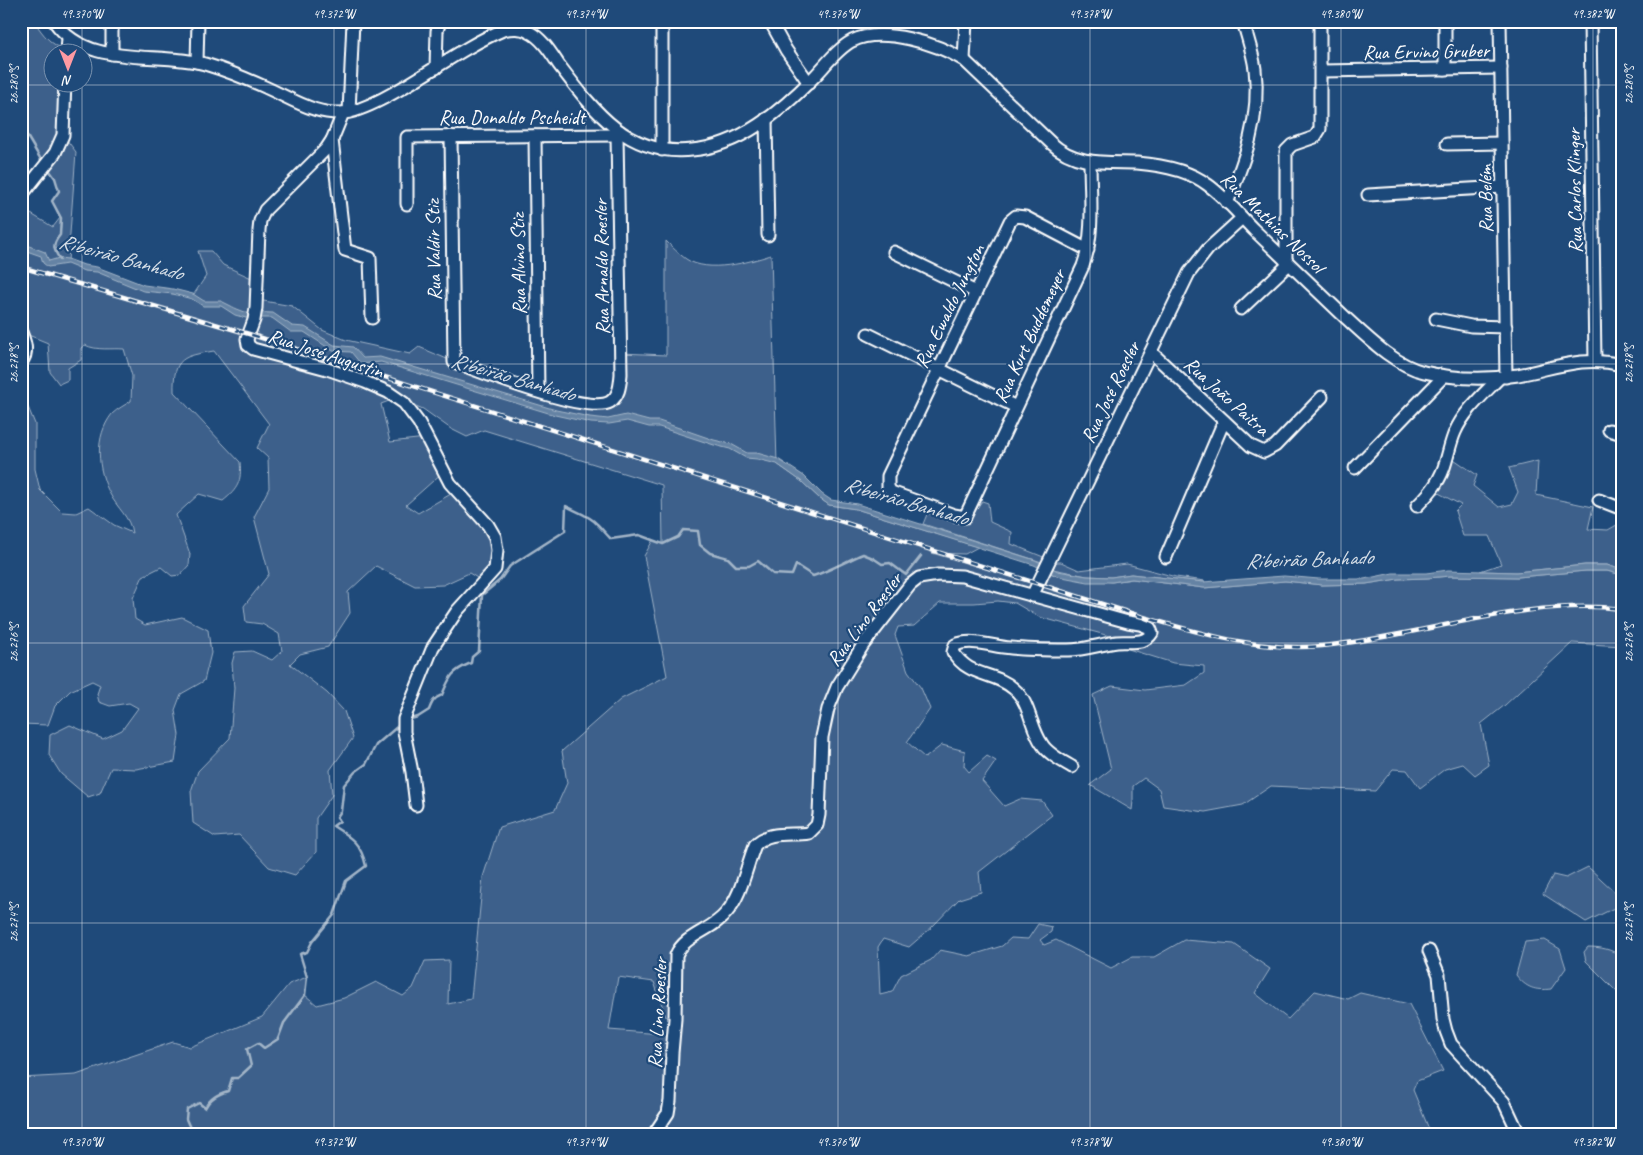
<svg xmlns="http://www.w3.org/2000/svg" width="1643" height="1155" font-family="Caveat,sans-serif">
	<style>
		.green { fill: #3c618b; stroke: #9eb0c5; fill-rule: evenodd }
		.water { fill: #6583a4; stroke: #a3b5c8 }
		.lines { fill: none; stroke-linecap: round; stroke-linejoin: round }
		.stream { stroke: #a3b5c8; stroke-width: 2.5 }
		.minor-casing { stroke: #fff; stroke-width: 15 }
		.minor { stroke: #1f4a7a; stroke-width: 11 }
		.rail-casing { stroke: #fff; stroke-width: 4.5 }
		.rail { stroke: #1f4a7a; stroke-width: 2.5; stroke-dasharray: 8; stroke-linecap: butt }
		.ticks { fill: none; stroke: #fff; stroke-width: 1; stroke-opacity: 0.45 }
		.labels { text-anchor: middle; stroke-width: 4.5; stroke-linejoin: round; paint-order: stroke }
		.street-label { font-size: 20px; fill: #fff; stroke: #1f4a7a }
		.water-label { font-size: 21px; font-style: italic; fill: #d8e0e8; stroke: #1f4a7a }
		.neatline { fill: none; stroke: #fff; stroke-width: 2 }
		.ticks-label { font-size: 12px; text-anchor: middle; fill: #fff }
	</style>
	<rect width="100%" height="100%" fill="#1f4a7a"/>
	<filter id="ink" filterUnits="userSpaceOnUse"><feTurbulence type="fractalNoise" baseFrequency=".02" numOctaves="2"/><feDisplacementMap in="SourceGraphic" scale="10" xChannelSelector="R" yChannelSelector="G"/><feConvolveMatrix kernelMatrix="1 2 1 2 8 2 1 2 1" color-interpolation-filters="sRGB"/></filter>
	<g filter="url(#ink)">
		<g class="green">
			<path d="M21,21H34C44,36 50,44 67,51V52H52V82L65,83L63,135L76,152L68,261L98,270L144,289L192,297L206,276L198,251H211L223,265L258,281V300L292,306L322,330L346,340L410,354L419,347L454,362L576,402L615,397L621,353L666,355V241C672,247 679,254 686,259C708,274 749,262 771,255L777,464L801,481L819,498L829,505L856,509L978,547L965,554L932,553L1109,606L1046,584L1050,573L1057,576L1112,582L1132,579L1204,588L1285,581L1322,585L1366,584L1398,579L1427,578L1450,576L1518,577L1586,571H1607L1622,575V646L1572,643L1505,705L1481,724L1489,765L1475,775L1463,764L1445,769L1420,788L1407,770L1393,769L1375,791L1271,786L1243,805L1205,812L1163,806L1159,789L1144,778L1133,786V801L1132,810L1090,785L1111,769L1093,695L1112,686L1145,690L1186,685L1204,673V666L1173,663L1109,643L1128,641L1039,617L1015,603L998,601L974,603H940L914,626L898,627L895,635L908,671L921,688L930,709L907,742L925,758L942,745L965,751L964,766L969,772L987,756L996,761L982,781L1004,806L1020,799L1042,801L1052,815L979,872L981,892L959,899L932,927L909,947L883,939L878,947L880,995L892,992L901,975L931,960L940,950L969,956L1002,946L1011,938L1028,939L1038,924L1052,927L1051,932L1040,940L1044,945L1056,940L1111,968L1132,957H1154L1184,940L1234,944L1270,969L1255,993L1288,1019L1315,991L1348,999L1360,993L1409,1004L1443,1071L1417,1081L1413,1090L1431,1134H21V1078L76,1075L173,1042L190,1047L262,1017L289,984L307,977L305,995L317,1005L344,998L376,982L403,996L413,988L425,961L449,960L448,1004L471,999L483,877L499,827L555,810L567,783L562,751L621,699L667,676L644,556L653,540L663,544L662,485L484,430L467,437L451,429L423,409L397,398L381,404L390,442L426,438L443,472L406,505L418,513L456,491L488,525L497,550L484,582L469,573L443,585L415,586L376,566L348,592L350,613L328,647L300,654L290,664L327,693L344,711L353,738L330,770L332,795L316,818V852L295,875L269,867L239,835L215,837L193,823L191,791L198,771L230,738L234,688L232,663L235,652L252,651L272,660L282,651L279,634L262,624L246,622L244,606L269,574L254,517L269,488L268,458L257,448L269,424L214,351C184,356 173,357 174,392L240,462C242,481 238,489 223,501L199,494L176,515L190,554L189,565L180,575L172,576L161,567L143,576L133,598L135,619L145,625L182,617L208,630L211,653L204,681L181,694L175,710L179,735L175,762L136,769L111,768L100,793L88,797L61,774L49,755L50,735L70,725L103,739L122,730L138,708L129,703L110,706L99,702L97,694L100,685L92,681L70,691L55,706L48,725L21,724V401L28,407L35,424V469L40,490L62,512L76,513L89,507L114,525L132,533C130,517 117,508 110,494C97,469 94,437 112,414C117,409 125,405 131,401L132,376L124,349C111,348 97,351 85,345L81,348V360L68,368V380L59,384L50,372L48,343L21,332V219L31,214L53,227L60,218L52,201L59,191L55,178L43,163L21,126ZM618,977L654,982L666,1017L675,1019L674,1035L609,1030Z"/>
			<path d="M1448,455L1477,475L1473,486L1499,507L1512,504L1518,492L1509,468L1538,461L1536,495L1593,507L1588,529L1608,530L1622,522V570L1607,565H1585L1516,572L1480,571L1501,564L1489,536H1463L1455,511L1461,505L1433,490Z"/>
			<path d="M982,501L988,503L990,522L1012,532L1011,544L1046,558L1045,563L923,524L930,507L970,518Z"/>
			<path d="M1056,562H1061L1079,570L1127,564L1176,577L1205,581L1203,582L1131,574L1111,577L1087,576L1053,569Z"/>
			<path d="M1588,867L1615,892L1618,906L1586,922L1543,894L1553,875L1566,878Z"/>
			<path d="M1545,940L1560,949L1566,968L1551,989C1535,991 1526,988 1516,975L1525,942Z"/>
			<path d="M1588,947C1600,947 1612,949 1622,957V997L1586,961L1584,952Z"/>
		</g>
		<path class="water" d="M21,243L45,252L49,261L59,258L68,259L84,265L97,267L144,285L173,289L193,294L204,301H221L237,309L245,312L273,313L292,326L305,327L334,345L353,347L363,358L380,357L556,410L590,417L608,419L626,415L649,421H659L714,440L731,444L747,453H757L778,459L804,476L822,494L831,500L857,504L1035,560L1058,571L1087,576L1111,577L1131,574L1203,582L1284,576L1319,579H1364L1393,573H1426L1448,570L1516,572L1585,565H1607L1622,570V575L1607,571H1586L1518,577L1450,576L1428,578L1398,579L1366,584L1322,585L1285,581L1204,588L1132,579L1112,582H1088L1057,576L1034,565L856,509L829,505L819,498L801,481L777,464L757,459L746,458L730,449L714,445L659,427H649L627,421L609,424L591,423L555,415L381,362L361,364L351,352L333,351L304,332H291L272,318H246L235,315L221,306H203L192,299L173,294L143,291L97,272L84,271L67,264L48,267L43,263L41,256L21,249Z"/>
		<g class="lines">
			<g class="stream">
				<path d="M21,126L43,163"/>
				<path d="M47,167L55,178L59,191L52,201L61,218L60,235C51,246 54,249 60,260"/>
				<path d="M407,720L418,717L429,710C432,702 434,698 442,695C450,676 452,671 471,663L472,657L479,651L482,595L500,580L510,566L565,531L566,506C575,511 591,516 597,524C602,529 606,534 611,539L639,535L663,544L678,537L683,530L698,531L700,545L710,553L728,558L736,566H749L758,561L773,574L792,575L796,565L813,576C831,570 846,561 863,554L873,558L882,564L890,563L906,575L921,556"/>
				<path d="M73,1134L78,1130L102,1134"/>
				<path d="M102,1134L111,1126L123,1131L125,1134"/>
				<path d="M136,1134L140,1132L144,1134"/>
				<path d="M172,1134L190,1128L186,1119L187,1109L199,1103L205,1108C210,1098 218,1094 228,1091L232,1078H238L251,1066L247,1049L258,1043L264,1048L278,1039L284,1023L305,995L307,977L300,954L307,952L312,942L334,915L346,881L366,866C361,844 352,838 333,826L340,821L337,817L341,811L344,785L355,772L366,764L376,745L398,726"/>
			</g>
			<g class="minor-casing">
				<g id="minor">
					<path d="M54,21C87,69 155,51 205,64C225,70 245,78 265,87C292,99 319,118 350,112C366,108 381,100 395,92C431,72 465,46 503,30C512,28 521,27 529,32C542,38 551,53 559,65C594,111 628,157 692,150C740,146 781,111 813,78C825,66 837,49 852,41C882,26 938,44 964,60L1051,143C1076,166 1106,162 1137,163C1161,165 1189,170 1208,185C1225,197 1239,215 1254,230C1285,260 1316,289 1347,319C1369,339 1395,365 1424,372C1454,379 1487,380 1518,375C1555,368 1583,355 1622,365"/>
					<path d="M662,21V150"/>
					<path d="M770,21L786,50L809,83"/>
					<path d="M1445,21V69"/>
					<path d="M1500,21L1506,377"/>
					<path d="M1590,21L1595,361"/>
					<path d="M67,52L68,38"/>
					<path d="M112,54V21"/>
					<path d="M964,60L966,21"/>
					<path d="M197,62L198,21"/>
					<path d="M436,68L437,31L440,21"/>
					<path d="M1321,71L1501,68"/>
					<path d="M349,112L353,21"/>
					<path d="M343,113L332,140L326,149L265,210L260,221L259,230L256,308L254,320L247,339L248,345L253,349L327,369L365,382L388,392L404,403L419,423L450,483L488,525L495,537L497,550L495,569L457,611L433,647L404,719V732L412,772L416,805"/>
					<path d="M766,119L768,235"/>
					<path d="M451,136L454,362C481,372 588,415 610,402C620,395 620,384 621,374L617,135L619,131"/>
					<path d="M535,136L538,391"/>
					<path d="M332,140L345,250L370,258L372,318"/>
					<path d="M1447,144L1502,143"/>
					<path d="M1368,195L1503,187"/>
					<path d="M21,196L55,153L63,135L65,82"/>
					<path d="M1227,203C1245,160 1261,117 1255,69C1253,53 1247,37 1243,21"/>
					<path d="M407,204V137L617,135"/>
					<path d="M1088,250L1025,217L1016,216L1010,221L888,476V487L891,492L954,515L965,517L1083,266C1095,233 1090,196 1090,161"/>
					<path d="M894,252L976,292"/>
					<path d="M1286,262V151L1292,145L1315,137L1320,129V21"/>
					<path d="M1241,309L1289,264"/>
					<path d="M1436,319L1471,326L1506,327"/>
					<path d="M21,332C25,342 29,353 21,362"/>
					<path d="M868,334L1016,407"/>
					<path d="M1151,352L1251,446L1264,452L1275,446L1322,397"/>
					<path d="M1609,430L1622,434"/>
					<path d="M1355,468L1444,376"/>
					<path d="M1599,500L1622,509"/>
					<path d="M1417,506C1431,492 1441,480 1446,461C1449,451 1451,441 1455,432C1464,411 1484,394 1499,378"/>
					<path d="M1166,557L1224,421"/>
					<path d="M1032,596L1189,273L1208,249L1242,218"/>
					<path d="M1429,951L1439,975L1443,1019L1446,1031L1451,1044L1504,1102L1519,1134"/>
					<path d="M654,1134L668,1113L670,1101L672,1053L675,1019L676,955C685,934 712,931 726,913C742,895 746,867 755,845C769,830 790,836 809,833L817,825L819,815L822,737L828,709L837,687L863,645L903,594L910,585L919,578L938,575L962,576L1128,622L1140,624L1150,628L1152,633C1145,645 1129,641 1117,642C1101,644 1085,650 1068,650C1050,650 1030,650 1011,648C992,647 973,638 955,645L953,652C969,678 994,671 1014,689C1030,702 1030,727 1042,744C1048,754 1062,761 1072,767"/>
				</g>
			</g>
			<use href="#minor" class="minor"/>
			<g class="rail-casing">
				<path id="rail" d="M21,267L249,334L1140,616C1200,633 1259,652 1322,646C1420,637 1524,597 1622,609"/>
			</g>
			<use href="#rail" class="rail"/>
		</g>
	</g>
	<path class="ticks" d="M82,21V52M334,21V1134M586,21V1134M838,21V1134M1090,21V1134M1341,21V1134M1593,21V1134M82,82V1134M21,85H1622M21,364H1622M21,643H1622M21,923H1622"/>
	<g class="labels">
		<g class="street-label">
			<text transform="translate(1426 51) rotate(-1)" y="7">Rua Ervino Gruber</text>
			<text x="512" y="124">Rua Donaldo Pscheidt</text>
			<text transform="translate(1574 191) rotate(-91)" y="7">Rua Carlos Klinger</text>
			<text transform="translate(1485 199) rotate(-91)" y="7">Rua Belém</text>
			<text transform="translate(1273 222) rotate(44)" y="7">Rua Mathias Nossol</text>
			<text transform="translate(433 250) rotate(-91)" y="7">Rua Valdir Stiz</text>
			<text transform="translate(518 264) rotate(-91)" y="7">Rua Alvino Stiz</text>
			<text transform="translate(601 267) rotate(-91)" y="7">Rua Arnaldo Roesler</text>
			<text transform="translate(949 306) rotate(-64)" y="7">Rua Ewaldo Jungton</text>
			<text transform="translate(1029 336) rotate(-65)" y="7">Rua Kurt Buddemeyer</text>
			<text transform="translate(326 353) rotate(18)" y="7">Rua José Augustin</text>
			<text transform="translate(1110 392) rotate(-64)" y="7">Rua José Roesler</text>
			<text transform="translate(1227 396) rotate(42)" y="7">Rua João Paitra</text>
			<text transform="translate(864 619) rotate(-53)" y="7">Rua Lino Roesler</text>
			<text transform="translate(657 1013) rotate(-87)" y="7">Rua Lino Roesler</text>
		</g>
		<g class="water-label">
			<text transform="translate(121 257) rotate(15)" y="7">Ribeirão Banhado</text>
			<text transform="translate(513 377) rotate(16)" y="7">Ribeirão Banhado</text>
			<text transform="translate(906 501) rotate(16)" y="7">Ribeirão Banhado</text>
			<text transform="translate(1309 559) rotate(-2)" y="7">Ribeirão Banhado</text>
		</g>
	</g>
	<rect width="1643" height="1155" fill="none" stroke="#1f4a7a" stroke-width="55"/>
	<g transform="translate(68 68) rotate(180)"><circle r="24" fill="#1f4a7a" stroke="#7992af"/>
	<path d="M0-4L9 19L0 12L-9 19Z" fill="#ff9aa2"/>
	<text y="-8" font-size="14" font-weight="bold" text-anchor="middle" fill="#ffffff">N</text>
	</g>
	<rect x="28" y="28" width="1588" height="1100" class="neatline"/>
	<g class="ticks-label">
		<text x="82" y="18">49.370°W</text>
		<text x="334" y="18">49.372°W</text>
		<text x="586" y="18">49.374°W</text>
		<text x="838" y="18">49.376°W</text>
		<text x="1090" y="18">49.378°W</text>
		<text x="1341" y="18">49.380°W</text>
		<text x="1593" y="18">49.382°W</text>
		<text transform="translate(1629 85) rotate(-90)" y="4">26.280°S</text>
		<text transform="translate(14 85) rotate(-90)" y="4">26.280°S</text>
		<text transform="translate(1629 364) rotate(-90)" y="4">26.278°S</text>
		<text transform="translate(14 364) rotate(-90)" y="4">26.278°S</text>
		<text transform="translate(1629 643) rotate(-90)" y="4">26.276°S</text>
		<text transform="translate(14 643) rotate(-90)" y="4">26.276°S</text>
		<text transform="translate(1629 923) rotate(-90)" y="4">26.274°S</text>
		<text transform="translate(14 923) rotate(-90)" y="4">26.274°S</text>
		<text x="82" y="1146">49.370°W</text>
		<text x="334" y="1146">49.372°W</text>
		<text x="586" y="1146">49.374°W</text>
		<text x="838" y="1146">49.376°W</text>
		<text x="1090" y="1146">49.378°W</text>
		<text x="1341" y="1146">49.380°W</text>
		<text x="1593" y="1146">49.382°W</text>
	</g>
</svg>
